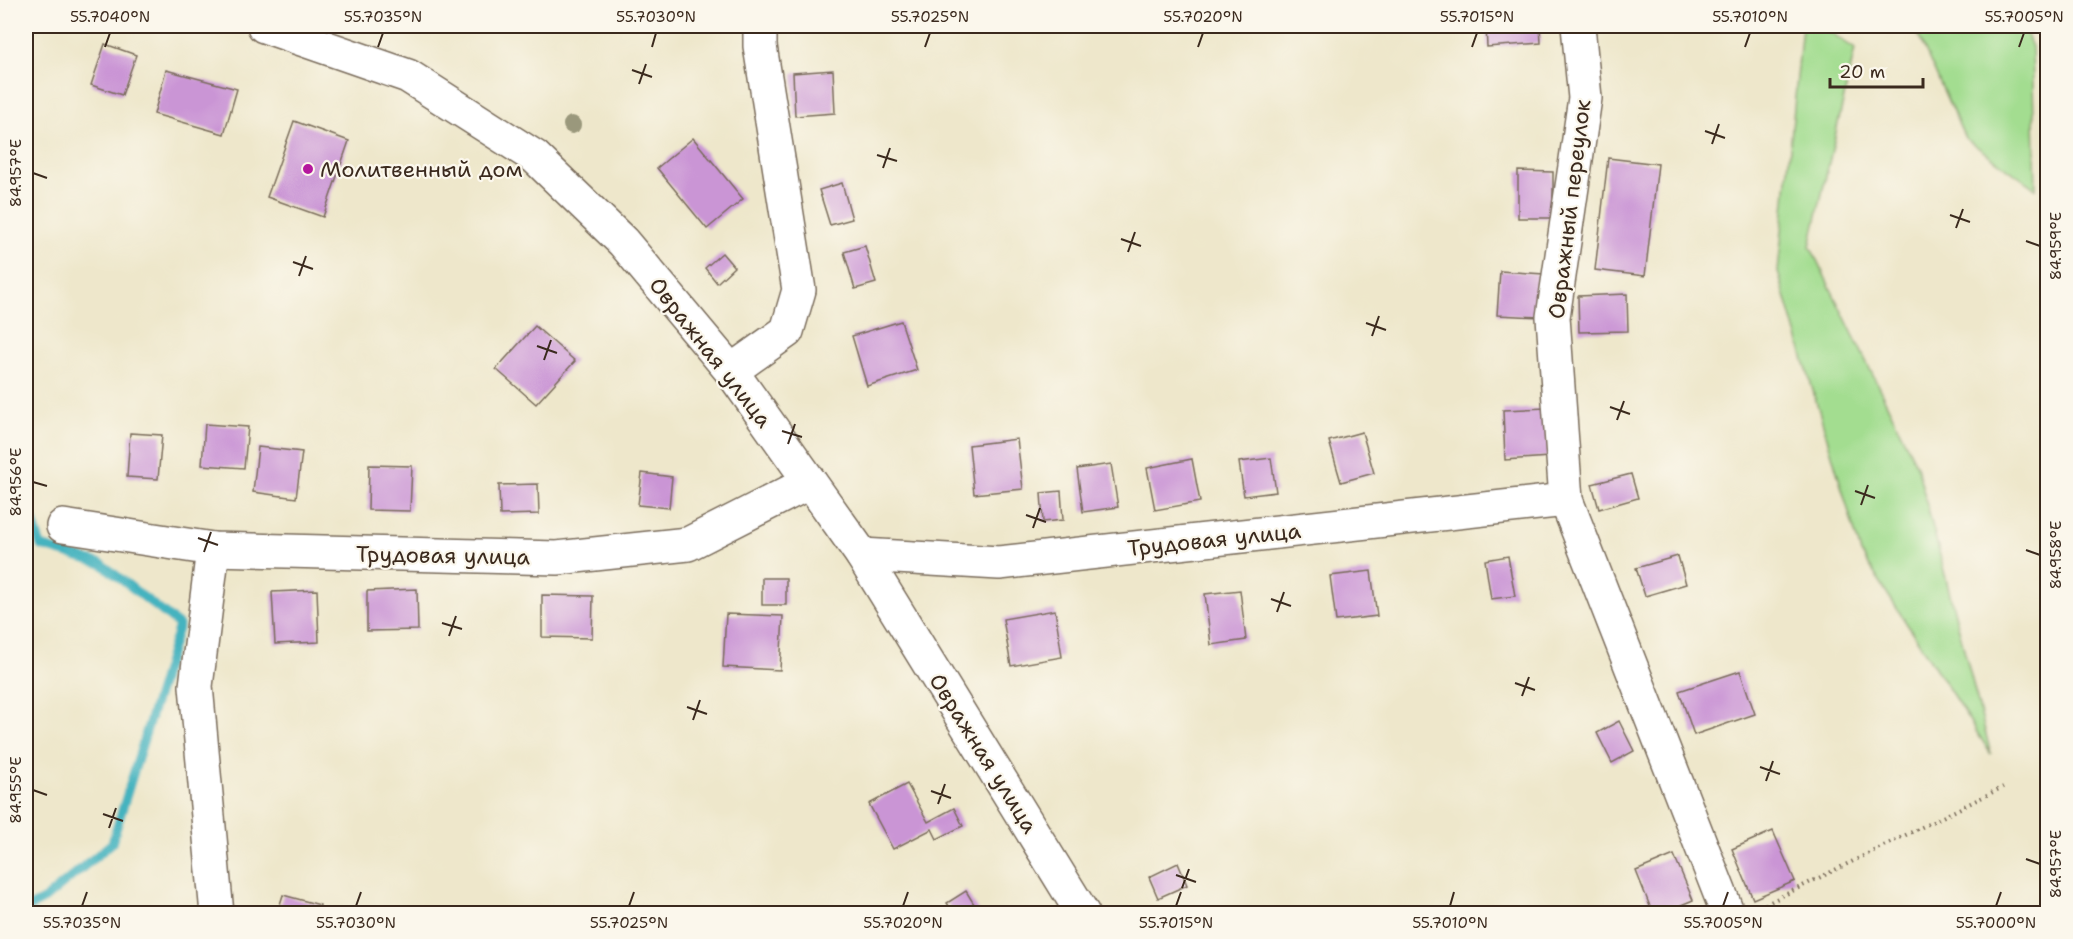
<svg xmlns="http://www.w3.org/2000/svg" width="2073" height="939" font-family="'Shantell Sans',sans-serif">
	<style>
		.green { fill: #a3dd90; stroke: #6f8457; stroke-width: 1.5 }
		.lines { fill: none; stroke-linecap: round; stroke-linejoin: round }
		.stream { stroke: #45b3bf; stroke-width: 9 }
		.building { fill: #ca95d5 }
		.street-casing { stroke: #7a6c5b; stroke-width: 36 }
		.secondary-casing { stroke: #7a6c5b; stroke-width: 36 }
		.path { stroke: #7a6c5b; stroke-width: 4; stroke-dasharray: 1.5 4.5; stroke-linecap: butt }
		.street { stroke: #fff; stroke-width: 33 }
		.secondary { stroke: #fff; stroke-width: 33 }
		.tree { fill: #9a987b }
		.ticks { fill: none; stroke: #3b2a1e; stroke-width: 2 }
		.poi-dot { fill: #b5179e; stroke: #fbf7ec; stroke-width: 2 }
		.labels { text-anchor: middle; stroke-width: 4.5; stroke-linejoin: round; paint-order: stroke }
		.poi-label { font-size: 22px; fill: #3b2a1e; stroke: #fbf7ec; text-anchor: start }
		.street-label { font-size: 22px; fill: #3b2a1e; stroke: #fbf7ec }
		.neatline { fill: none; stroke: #3b2a1e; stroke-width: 2 }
		.ticks-label { font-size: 15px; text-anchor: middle; fill: #3b2a1e }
	</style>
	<rect width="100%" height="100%" fill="#fbf7ec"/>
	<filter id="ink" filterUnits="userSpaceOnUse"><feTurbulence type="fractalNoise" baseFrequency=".0167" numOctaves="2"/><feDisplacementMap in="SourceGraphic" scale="12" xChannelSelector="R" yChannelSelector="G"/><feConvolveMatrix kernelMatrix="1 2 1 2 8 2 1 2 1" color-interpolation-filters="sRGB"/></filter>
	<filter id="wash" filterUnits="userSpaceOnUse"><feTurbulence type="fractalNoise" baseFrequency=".008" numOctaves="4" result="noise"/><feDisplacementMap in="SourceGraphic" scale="24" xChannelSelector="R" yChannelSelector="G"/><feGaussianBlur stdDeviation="1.35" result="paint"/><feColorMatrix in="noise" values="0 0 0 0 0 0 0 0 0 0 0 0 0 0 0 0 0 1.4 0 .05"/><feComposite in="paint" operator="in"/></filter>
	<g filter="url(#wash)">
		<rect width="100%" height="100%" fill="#eee7cb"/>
		<g class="green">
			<path d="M1802,26H1821L1855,49L1810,246L1917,466L1991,754L1861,553L1778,272Z"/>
			<path d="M1914,26H2023L2032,47L2036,189L1965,138Z"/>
		</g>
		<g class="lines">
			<path class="stream" d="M26,500L41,546L102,564L179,625L112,843L45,899L26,909"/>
		</g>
		<g id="blocks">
			<g class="building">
				<path d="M1486,26H1540L1541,43L1487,47Z"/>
				<path d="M105,44L136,55L122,95L91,85Z"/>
				<path d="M166,70L237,89L224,134L154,114Z"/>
				<path d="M833,70L835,113L795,116L793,73Z"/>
				<path d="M294,121L349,141L323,217L267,197Z"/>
				<path d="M693,138L743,199L707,229L657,168Z"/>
				<path d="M1608,158L1658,164L1645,276L1595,270Z"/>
				<path d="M1518,171L1553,172V218H1518Z"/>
				<path d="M842,183L852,219L830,225L819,190Z"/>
				<path d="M865,246L876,283L855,289L844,252Z"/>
				<path d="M722,253L734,267L717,283L705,268Z"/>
				<path d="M1500,271L1544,274L1541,317L1497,315Z"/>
				<path d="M1627,294L1628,331L1579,332L1578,296Z"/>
				<path d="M901,321L917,370L867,386L852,336Z"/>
				<path d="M535,326L575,361L536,404L496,369Z"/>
				<path d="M1547,408L1549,457L1505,460L1503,410Z"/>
				<path d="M205,424L248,427L244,468L202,465Z"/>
				<path d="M1362,432L1374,473L1341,482L1329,441Z"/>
				<path d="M130,433L162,435L158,479L127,477Z"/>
				<path d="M1017,439L1023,489L974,494L969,445Z"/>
				<path d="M258,447L302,452L296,498L253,492Z"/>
				<path d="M1271,458L1276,492L1244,496L1239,462Z"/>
				<path d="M1192,459L1200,502L1155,510L1147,468Z"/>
				<path d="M1111,464L1118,507L1083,512L1077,469Z"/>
				<path d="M369,465L412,466L410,511L368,510Z"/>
				<path d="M642,473L672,477L669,508L638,505Z"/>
				<path d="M1631,474L1638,498L1599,509L1592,484Z"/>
				<path d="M538,484L539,514L500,515L499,485Z"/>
				<path d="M1061,491L1063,520L1043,522L1041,493Z"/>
				<path d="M1508,556L1515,596L1491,599L1485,560Z"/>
				<path d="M1678,556L1686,584L1645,596L1636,568Z"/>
				<path d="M1371,571L1377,616L1336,621L1330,576Z"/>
				<rect x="762" y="578" width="24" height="27"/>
				<path d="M417,589L418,630L367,631V591Z"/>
				<path d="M317,590L319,642L275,644L272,592Z"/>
				<path d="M1240,590L1246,640L1211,645L1205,594Z"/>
				<path d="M542,595L593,596L592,638L542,637Z"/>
				<path d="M1055,610L1062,657L1011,666L1003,619Z"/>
				<path d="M726,614L783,616L780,670L723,667Z"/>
				<path d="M1740,671L1755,714L1694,735L1679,691Z"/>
				<path d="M1619,721L1634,751L1612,763L1597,733Z"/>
				<path d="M907,784L928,822L954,808L963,826L937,839L932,829L893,849L869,804Z"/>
				<path d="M1773,831L1795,881L1753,899L1732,849Z"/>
				<path d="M1674,855L1693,900L1660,914H1653L1636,871Z"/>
				<path d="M1178,863L1187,885L1158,898L1149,877Z"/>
				<path d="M966,891L980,914H954L947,903Z"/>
				<path d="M283,895L320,905L318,914H277Z"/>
			</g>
		</g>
	</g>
	<g filter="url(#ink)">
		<use href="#blocks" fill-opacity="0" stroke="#7a6c5b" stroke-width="1.5"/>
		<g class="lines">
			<g class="street-casing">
				<g id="street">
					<path d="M1578,26L1585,98L1553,317L1566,500L1728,914"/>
					<path d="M731,371L787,331L799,290L760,46V26"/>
					<path d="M63,526L213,549L557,558L688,544L810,482"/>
					<path d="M213,549L196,686L217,914"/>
					<path d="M862,555L999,563L1566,500"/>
				</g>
			</g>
			<g class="secondary-casing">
				<path id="secondary" d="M264,26L408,76L535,157L623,242L731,371L862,555L1083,914"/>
			</g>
			<path class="path" d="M1760,907L2003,787"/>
			<use href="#street" class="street"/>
			<use href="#secondary" class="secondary"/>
		</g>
		<circle class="tree" cx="572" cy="125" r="9"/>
	</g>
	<path class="ticks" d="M105,47L110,33M378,47L383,33M652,47L656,33M925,47L930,33M1198,47L1203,33M1472,47L1477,33M1745,47L1750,33M2019,47L2024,33M632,70L652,77M639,84L646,64M1705,131L1725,138M1712,144L1719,124M877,155L897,161M883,168L890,148M33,173L47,178M1950,215L1970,222M1956,228L1963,209M1121,239L1141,246M2026,241L2040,246M1128,252L1135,232M293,262L313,269M299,276L306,256M1366,323L1386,330M1372,336L1379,316M537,346L557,353M544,360L551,340M1610,407L1630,414M1617,420L1624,401M782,431L802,437M788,444L795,424M33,482L47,486M1855,491L1875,498M1861,505L1868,485M1026,515L1046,522M1033,528L1040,508M198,538L218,545M2026,550L2040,555M204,552L211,532M1271,599L1291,606M1277,612L1284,592M442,623L462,629M449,636L456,616M1515,683L1535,690M1522,696L1529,677M687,707L707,714M693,720L700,700M1760,767L1780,774M1766,781L1773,761M33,790L47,795M931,791L951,798M938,804L945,784M103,814L123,821M109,828L116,808M2026,859L2040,864M1176,875L1196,882M1182,888L1189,869M82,906L87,892M356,906L361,892M629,906L634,892M903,906L908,892M1176,906L1181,892M1450,906L1454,892M1723,906L1728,892M1996,906L2001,892"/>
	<circle class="poi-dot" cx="308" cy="169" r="6"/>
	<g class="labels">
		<g class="poi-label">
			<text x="320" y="177">Молитвенный дом</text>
		</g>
		<g class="street-label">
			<text transform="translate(1569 209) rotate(-83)" y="8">Овражный переулок</text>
			<text transform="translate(711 352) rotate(52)" y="8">Овражная улица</text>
			<text transform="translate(1214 539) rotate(-6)" y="8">Трудовая улица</text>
			<text transform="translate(443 555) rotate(1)" y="8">Трудовая улица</text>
			<text transform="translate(984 753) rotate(58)" y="8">Овражная улица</text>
		</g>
	</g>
	<rect width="2073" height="939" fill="none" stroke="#fbf7ec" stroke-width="66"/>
	<path d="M1830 78v9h93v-9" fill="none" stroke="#3b2a1e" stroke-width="3"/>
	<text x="1839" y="78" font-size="18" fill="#3b2a1e" stroke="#fbf7ec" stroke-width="4.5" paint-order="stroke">20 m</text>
	<rect x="33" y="33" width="2007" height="873" class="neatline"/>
	<g class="ticks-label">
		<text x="110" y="22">55.7040°N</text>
		<text x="383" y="22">55.7035°N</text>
		<text x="656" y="22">55.7030°N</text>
		<text x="930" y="22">55.7025°N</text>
		<text x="1203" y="22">55.7020°N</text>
		<text x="1477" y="22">55.7015°N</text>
		<text x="1750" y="22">55.7010°N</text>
		<text x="2024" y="22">55.7005°N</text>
		<text transform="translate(16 173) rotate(-90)" y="5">84.957°E</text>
		<text transform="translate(2056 246) rotate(-90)" y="5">84.959°E</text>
		<text transform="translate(16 482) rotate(-90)" y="5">84.956°E</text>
		<text transform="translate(2056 555) rotate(-90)" y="5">84.958°E</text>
		<text transform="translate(16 790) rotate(-90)" y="5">84.955°E</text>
		<text transform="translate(2056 864) rotate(-90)" y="5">84.957°E</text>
		<text x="82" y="928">55.7035°N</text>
		<text x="356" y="928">55.7030°N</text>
		<text x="629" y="928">55.7025°N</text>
		<text x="903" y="928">55.7020°N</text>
		<text x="1176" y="928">55.7015°N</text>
		<text x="1450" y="928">55.7010°N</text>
		<text x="1723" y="928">55.7005°N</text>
		<text x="1996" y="928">55.7000°N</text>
	</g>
</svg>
